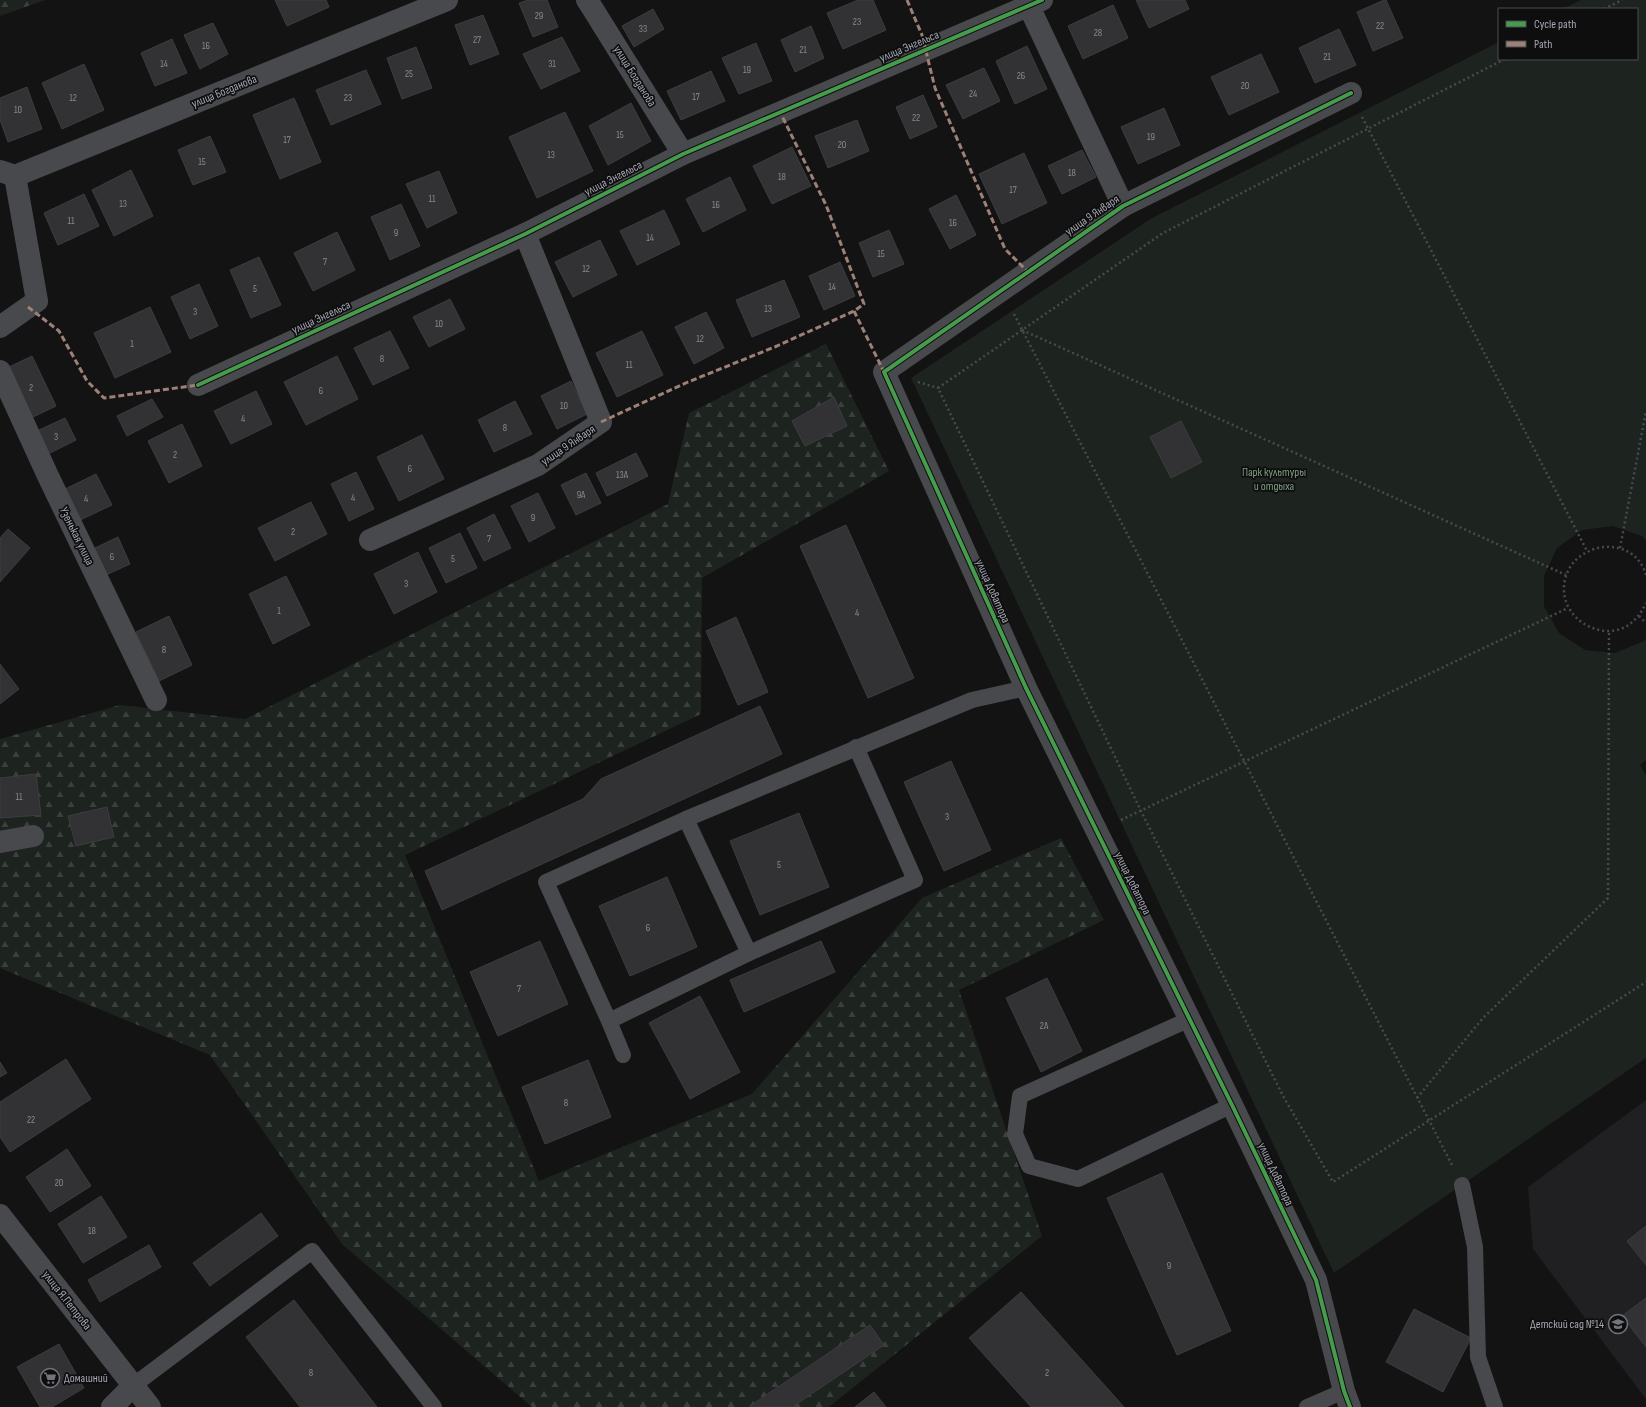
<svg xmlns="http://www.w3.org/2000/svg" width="1646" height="1407" font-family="'Sofia Sans Condensed',sans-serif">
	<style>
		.built { fill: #202022 }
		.green { fill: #1d231e }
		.forest { fill: url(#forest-firs) }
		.building { fill: #323234; stroke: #3c3d40 }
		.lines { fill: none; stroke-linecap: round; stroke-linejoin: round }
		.path { stroke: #494a4e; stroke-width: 2.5; stroke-dasharray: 2 3; stroke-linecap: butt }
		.lane { stroke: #48494c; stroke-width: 16 }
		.street { stroke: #48494c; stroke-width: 22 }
		.quiet { stroke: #9e8076; stroke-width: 3; stroke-dasharray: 6 3; stroke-linecap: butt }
		.cycleway-casing { stroke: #0e0e0f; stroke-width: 6 }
		.cycleway { stroke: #469c4c; stroke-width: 4 }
		.labels { text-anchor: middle; stroke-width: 3.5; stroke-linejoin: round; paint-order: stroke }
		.number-label { font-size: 10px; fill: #888a94 }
		.street-label { font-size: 12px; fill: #a5a8b4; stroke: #0e0e0f }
		.park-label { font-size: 12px; fill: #7d9d82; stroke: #0e0e0f }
		.poi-label { font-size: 12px; fill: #a5a8b4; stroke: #0e0e0f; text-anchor: end }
	</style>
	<defs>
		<pattern id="forest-firs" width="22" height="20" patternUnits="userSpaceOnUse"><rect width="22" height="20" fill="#1d231e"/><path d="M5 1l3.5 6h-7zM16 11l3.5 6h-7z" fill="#3b403c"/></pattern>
	</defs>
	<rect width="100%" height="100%" fill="#131314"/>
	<path class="built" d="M1646,1100V1399L1533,1249L1528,1187Z"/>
	<path class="green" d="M1581,0H1646V541L1642,536L1613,526L1582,530L1557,548L1544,576V606L1559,633L1585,650L1615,653L1644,641L1646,638V760L1640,765L1646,775V1058L1334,1273L911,378L1152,218L1499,42V59H1637V9H1563Z"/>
	<g class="forest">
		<path d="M0,0H45L0,16Z"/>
		<path d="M826,344L889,471L702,578L701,714L405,855L539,1181L752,1094L922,898L1061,838L1104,920L959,990L1042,1236L829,1407H532L342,1244L210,1055L0,968V739L120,705L245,719L668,504L689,413Z"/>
	</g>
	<g class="building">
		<path d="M275,0H326L329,7L287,26Z"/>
		<path d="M528,0H547L558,27L533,37L519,3Z"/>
		<path d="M858,0H873L886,30L843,49L827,13Z"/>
		<path d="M1136,0H1185L1189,9L1149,28Z"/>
		<path d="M1384,0H1386L1403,38L1373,51L1357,12Z"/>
		<path d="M1113,5L1128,38L1083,59L1068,26Z"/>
		<path d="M653,9L664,29L634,47L622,26Z"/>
		<path d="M483,15L499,54L470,65L455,25Z"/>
		<path d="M213,23L228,54L200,69L184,35Z"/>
		<path d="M811,26L824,58L795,72L781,40Z"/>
		<path d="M1339,29L1356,65L1315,83L1299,48Z"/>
		<path d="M562,37L580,71L541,89L523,54Z"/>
		<path d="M172,39L187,73L155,86L141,53Z"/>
		<path d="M756,43L772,81L739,94L722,58Z"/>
		<path d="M1027,46L1047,89L1015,104L996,61Z"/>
		<path d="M416,47L432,88L402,99L387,58Z"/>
		<path d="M1261,54L1279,92L1229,115L1211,77Z"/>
		<path d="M84,64L104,110L62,129L42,83Z"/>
		<path d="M984,68L1000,101L963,119L946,85Z"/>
		<path d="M366,70L381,104L331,125L316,90Z"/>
		<path d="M711,71L725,101L681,120L667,91Z"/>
		<path d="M27,87L42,129L8,142L0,120V98Z"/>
		<path d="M923,95L937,127L910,139L896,107Z"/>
		<path d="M294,98L321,162L280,179L253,115Z"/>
		<path d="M631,103L651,141L608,165L589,126Z"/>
		<path d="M1164,108L1180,145L1138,164L1121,127Z"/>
		<path d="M565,112L593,171L537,198L509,137Z"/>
		<path d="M857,120L869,151L828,168L815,136Z"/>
		<path d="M210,136L226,172L193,185L178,150Z"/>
		<path d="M792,147L811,186L772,204L753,166Z"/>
		<path d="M1082,150L1096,177L1062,194L1048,166Z"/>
		<path d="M1024,153L1047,203L1002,224L979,174Z"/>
		<path d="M131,170L153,216L114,236L92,190Z"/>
		<path d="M439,171L457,213L427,228L406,184Z"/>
		<path d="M730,177L746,210L703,232L686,199Z"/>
		<path d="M84,194L99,226L58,245L44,213Z"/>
		<path d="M956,195L976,235L950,249L929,209Z"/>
		<path d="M401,204L420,246L390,260L371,217Z"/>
		<path d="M664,210L680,244L637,265L620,231Z"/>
		<path d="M889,230L904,264L873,277L859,243Z"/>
		<path d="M337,232L355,270L313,291L294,253Z"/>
		<path d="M600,240L617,275L573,297L555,262Z"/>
		<path d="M259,257L281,305L251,318L230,270Z"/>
		<path d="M840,262L855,296L824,310L809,276Z"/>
		<path d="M784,280L800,317L752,337L736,300Z"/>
		<path d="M199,284L218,326L190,339L171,297Z"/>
		<path d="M450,299L465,329L429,347L413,317Z"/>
		<path d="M150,307L171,352L115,378L94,333Z"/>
		<path d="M706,312L724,348L694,364L675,327Z"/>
		<path d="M390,331L409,368L373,385L354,348Z"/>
		<path d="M642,331L663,375L617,397L596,353Z"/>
		<path d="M32,356L56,406L31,418L7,368Z"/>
		<path d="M337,356L358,399L306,425L284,382Z"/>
		<path d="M571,381L587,414L557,429L541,396Z"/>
		<path d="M256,391L272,424L231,444L214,411Z"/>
		<path d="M834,397L847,426L805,446L792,421Z"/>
		<path d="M152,399L163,417L127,436L117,416Z"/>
		<path d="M515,401L532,434L494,452L478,420Z"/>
		<path d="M65,418L76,440L48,454L37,431Z"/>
		<path d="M1181,421L1202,462L1171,478L1150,437Z"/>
		<path d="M182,424L202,466L169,483L148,441Z"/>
		<path d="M422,435L444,479L399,501L377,457Z"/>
		<path d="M636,453L648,476L607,496L596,473Z"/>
		<path d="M356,472L374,509L349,521L331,484Z"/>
		<path d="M586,473L601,503L576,515L561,485Z"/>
		<path d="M96,474L112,505L76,522L61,491Z"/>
		<path d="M538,493L555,528L529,542L511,506Z"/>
		<path d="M311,502L327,534L275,561L258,528Z"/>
		<path d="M494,514L511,548L484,561L467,528Z"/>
		<path d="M846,525L914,678L868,698L800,546Z"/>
		<path d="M8,529L30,548L0,582V538Z"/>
		<path d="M460,533L477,568L446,583L429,548Z"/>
		<path d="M118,537L130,564L106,575L93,549Z"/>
		<path d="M418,552L437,592L394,614L374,574Z"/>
		<path d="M286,576L310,625L273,644L249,594Z"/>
		<path d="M169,616L192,665L159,681L136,632Z"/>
		<path d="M736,617L768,692L738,705L706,631Z"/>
		<path d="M0,664L19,689L0,704Z"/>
		<path d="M760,706L782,754L442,910L425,871L583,799L601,779Z"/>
		<path d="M951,761L991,850L944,871L904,782Z"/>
		<path d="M36,774L41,815L0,818V778Z"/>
		<path d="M107,807L114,837L76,846L68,816Z"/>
		<path d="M799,813L829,887L760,915L730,841Z"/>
		<path d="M667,877L697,947L630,976L599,906Z"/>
		<path d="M540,941L568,1004L498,1036L470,972Z"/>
		<path d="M821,941L835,972L744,1012L730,980Z"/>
		<path d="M1047,978L1082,1051L1041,1072L1006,998Z"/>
		<path d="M700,996L740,1072L690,1099L649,1023Z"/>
		<path d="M66,1059L91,1099L10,1152L0,1137V1102Z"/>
		<path d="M588,1060L611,1117L545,1144L522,1087Z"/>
		<path d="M0,1062L7,1073L0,1077Z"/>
		<path d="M67,1149L91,1186L50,1212L26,1177Z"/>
		<path d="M1162,1173L1231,1331L1177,1355L1107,1198Z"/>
		<path d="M101,1196L127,1237L83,1263L58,1224Z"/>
		<path d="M261,1213L278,1236L210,1286L193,1263Z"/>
		<path d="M1646,1226V1265L1627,1241Z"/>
		<path d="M149,1245L161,1267L100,1302L88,1280Z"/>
		<path d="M1021,1292L1124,1407H1031L969,1338Z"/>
		<path d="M1646,1298V1347L1622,1316Z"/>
		<path d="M294,1300L377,1407H300L246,1337Z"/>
		<path d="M1414,1309L1471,1338L1443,1392L1386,1362Z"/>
		<path d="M870,1325L884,1345L792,1407H751L750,1406Z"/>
		<path d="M59,1344L84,1388L52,1407H40L17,1367Z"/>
		<path d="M874,1392L886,1407H855Z"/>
	</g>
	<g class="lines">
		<g class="path">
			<path d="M1604,9L1622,0"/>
			<path d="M1505,59L1163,233L938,388L1141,811L1283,1096L1333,1182L1646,982"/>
			<path d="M1362,117L1587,551"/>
			<path d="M1014,314L1452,1165"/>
			<path d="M1022,330L1566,575"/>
			<path d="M918,382L938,388"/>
			<path d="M1620,548L1646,411"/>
			<path d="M1646,575C1633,529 1562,543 1564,591C1565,620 1601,641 1627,626C1636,620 1641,613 1646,603"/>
			<path d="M1639,616L1646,623"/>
			<path d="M1121,820L1568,608"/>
			<path d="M1417,1098L1483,1018L1608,898L1609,631"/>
		</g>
		<g class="lane">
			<path d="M749,953L915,880L856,747"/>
			<path d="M1190,1019L1020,1096L1015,1134L1029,1166L1078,1179L1232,1105"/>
			<path d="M609,1021L749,953L686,819"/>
			<path d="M623,1055L609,1021L546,882L686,819L972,700L1026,688"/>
			<path d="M1462,1185L1475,1247L1478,1357L1495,1407"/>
			<path d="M134,1385L312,1251L434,1407"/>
			<path d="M1307,1407L1344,1391"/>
		</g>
		<g class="street">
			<path d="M587,0L591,6L683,154"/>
			<path d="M1026,0L1123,206"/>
			<path d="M0,171L15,176L447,0"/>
			<path d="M0,327L37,301L15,176"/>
			<path d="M0,371L48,476L156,700"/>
			<path d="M198,385L525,234L683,154L1042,0"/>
			<path d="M370,540L538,465L601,422L525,234"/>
			<path d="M0,842L33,836"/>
			<path d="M0,1215L150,1407"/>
			<path d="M112,1407L134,1385"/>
			<path d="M1350,1407L1344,1391L1316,1280L1232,1105L1026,688L884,372L1123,206L1351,93"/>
		</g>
		<g class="quiet">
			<path d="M907,0L922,35L935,88L1005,249L1028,272"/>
			<path d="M28,307L59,331L87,381L104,398L198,385"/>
			<path d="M854,311L884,372"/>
			<path d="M601,422L688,382L777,346L854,311L864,304L826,205L780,112"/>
		</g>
		<g class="cycleway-casing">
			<g id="cycleway">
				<path d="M198,385L525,234L683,154L1042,0"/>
				<path d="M1350,1407L1344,1391L1316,1280L1232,1105L1026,688L884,372L1123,206L1351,93"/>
			</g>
		</g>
		<use href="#cycleway" class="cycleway"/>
	</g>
	<defs>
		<g id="school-ring" transform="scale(1)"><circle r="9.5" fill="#0e0e0f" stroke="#72747c" stroke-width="1.5"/><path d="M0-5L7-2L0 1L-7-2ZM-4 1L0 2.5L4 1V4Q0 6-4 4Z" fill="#72747c"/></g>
		<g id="supermarket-ring" transform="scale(1)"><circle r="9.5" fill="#0e0e0f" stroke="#72747c" stroke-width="1.5"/><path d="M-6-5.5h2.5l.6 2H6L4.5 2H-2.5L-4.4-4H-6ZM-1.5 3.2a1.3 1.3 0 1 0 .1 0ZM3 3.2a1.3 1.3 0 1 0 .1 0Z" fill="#72747c"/></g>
	</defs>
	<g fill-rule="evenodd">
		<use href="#school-ring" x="1618" y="1324"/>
		<use href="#supermarket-ring" x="50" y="1378"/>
	</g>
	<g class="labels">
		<g class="number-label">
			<text x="539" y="19">29</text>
			<text x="857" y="25">23</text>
			<text x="1380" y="29">22</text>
			<text x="643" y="32">33</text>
			<text x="1098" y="36">28</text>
			<text x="477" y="43">27</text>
			<text x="206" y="49">16</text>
			<text x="803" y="53">21</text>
			<text x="1327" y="60">21</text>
			<text x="164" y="67">14</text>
			<text x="552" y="67">31</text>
			<text x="747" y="73">19</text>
			<text x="409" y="77">25</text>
			<text x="1021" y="79">26</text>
			<text x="1245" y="89">20</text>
			<text x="973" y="97">24</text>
			<text x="696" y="100">17</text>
			<text x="73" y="101">12</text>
			<text x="348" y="101">23</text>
			<text x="18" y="113">10</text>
			<text x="916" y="121">22</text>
			<text x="620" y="138">15</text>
			<text x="1151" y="140">19</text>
			<text x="287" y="143">17</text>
			<text x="842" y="148">20</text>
			<text x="551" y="158">13</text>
			<text x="202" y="165">15</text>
			<text x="1072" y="176">18</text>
			<text x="782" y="180">18</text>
			<text x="1013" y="193">17</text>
			<text x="432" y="202">11</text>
			<text x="123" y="207">13</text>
			<text x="716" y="208">16</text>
			<text x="71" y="224">11</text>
			<text x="953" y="226">16</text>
			<text x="396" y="236">9</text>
			<text x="650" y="241">14</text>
			<text x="881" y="257">15</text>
			<text x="325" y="265">7</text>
			<text x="586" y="272">12</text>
			<text x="832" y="290">14</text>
			<text x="255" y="292">5</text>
			<text x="768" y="312">13</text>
			<text x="195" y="315">3</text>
			<text x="439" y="327">10</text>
			<text x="700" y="342">12</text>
			<text x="132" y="347">1</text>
			<text x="382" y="362">8</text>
			<text x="629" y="368">11</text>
			<text x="31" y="391">2</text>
			<text x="321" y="394">6</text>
			<text x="564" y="409">10</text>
			<text x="243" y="422">4</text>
			<text x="505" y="431">8</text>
			<text x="56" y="440">3</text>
			<text x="175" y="458">2</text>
			<text x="410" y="472">6</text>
			<text x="622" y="478">13А</text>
			<text x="581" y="498">9А</text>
			<text x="353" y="501">4</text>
			<text x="86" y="502">4</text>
			<text x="533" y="521">9</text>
			<text x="293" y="535">2</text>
			<text x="489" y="542">7</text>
			<text x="112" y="560">6</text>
			<text x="453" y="562">5</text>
			<text x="406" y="587">3</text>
			<text x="279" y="614">1</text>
			<text x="857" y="616">4</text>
			<text x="164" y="653">8</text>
			<text x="19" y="800">11</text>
			<text x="947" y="820">3</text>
			<text x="779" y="868">5</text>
			<text x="648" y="931">6</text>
			<text x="519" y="992">7</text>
			<text x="1044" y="1029">2А</text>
			<text x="566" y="1106">8</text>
			<text x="31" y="1123">22</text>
			<text x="59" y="1186">20</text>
			<text x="92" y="1234">18</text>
			<text x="1169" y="1269">9</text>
			<text x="311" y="1376">8</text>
			<text x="1047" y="1376">2</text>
		</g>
		<g class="street-label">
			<text transform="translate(909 46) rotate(-23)" y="4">улица Энгельса</text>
			<text transform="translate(635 76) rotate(58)" y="4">улица Богданова</text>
			<text transform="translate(224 91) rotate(-22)" y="4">улица Богданова</text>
			<text transform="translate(613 178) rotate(-27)" y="4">улица Энгельса</text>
			<text transform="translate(1092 215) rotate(-34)" y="4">улица 9 Января</text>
			<text transform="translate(321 317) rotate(-25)" y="4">улица Энгельса</text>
			<text transform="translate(568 445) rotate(-34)" y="4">улица 9 Января</text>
			<text transform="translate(77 536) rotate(64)" y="4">Узенькая улица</text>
			<text transform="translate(993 591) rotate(66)" y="4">улица Доватора</text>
			<text transform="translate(1133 883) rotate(64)" y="4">улица Доватора</text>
			<text transform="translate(1276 1174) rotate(65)" y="4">улица Доватора</text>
			<text transform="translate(67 1300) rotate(52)" y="4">улица Я.Петрова</text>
		</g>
		<g class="park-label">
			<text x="1274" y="476">Парк культуры<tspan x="1274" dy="14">и отдыха</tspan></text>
		</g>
		<g class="poi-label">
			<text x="1604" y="1328">Детский сад №14</text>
			<text x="64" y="1382" text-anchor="start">Домашний</text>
		</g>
	</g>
	<rect x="1498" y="8" width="140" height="52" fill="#0e0e0f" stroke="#4a4c51"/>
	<rect x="1506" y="21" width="20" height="6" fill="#469c4c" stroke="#4a4c51"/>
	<text x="1534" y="28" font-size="12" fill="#a5a8b4">Cycle path</text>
	<rect x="1506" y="41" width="20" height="6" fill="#9e8076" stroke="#4a4c51"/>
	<text x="1534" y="48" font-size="12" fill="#a5a8b4">Path</text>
</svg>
